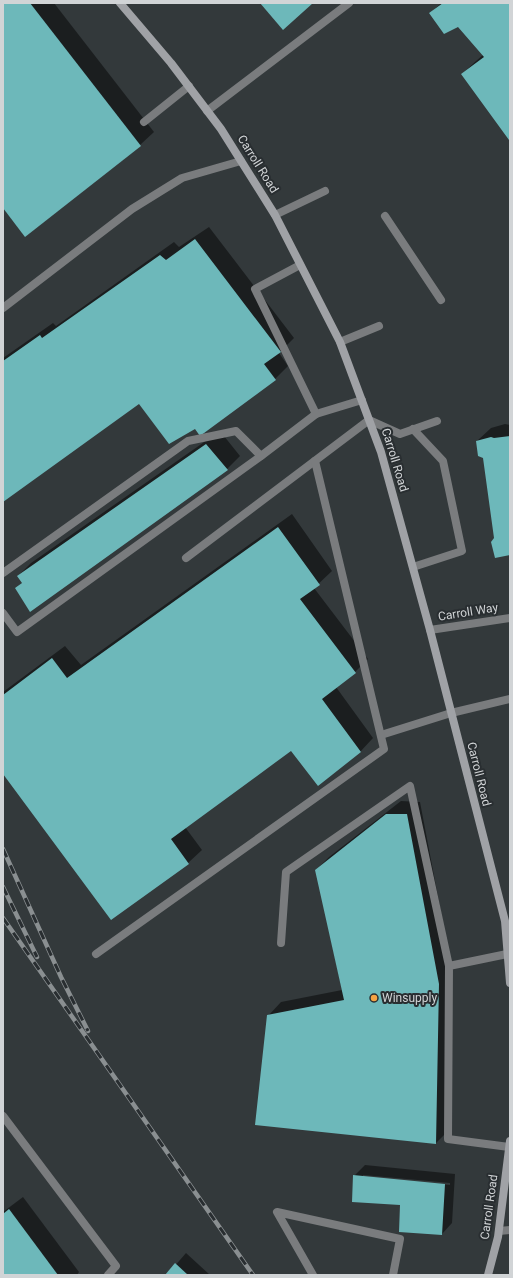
<svg xmlns="http://www.w3.org/2000/svg" width="513" height="1278" font-family="Roboto,sans-serif">
	<style>
		.shadow { fill: #0007; fill-rule: evenodd }
		.building { fill: #6db8ba }
		.lines { fill: none; stroke-linecap: round; stroke-linejoin: round }
		.service { stroke: #7a7c7e; stroke-width: 8 }
		.tertiary { stroke: #7a7c7e; stroke-width: 8 }
		.secondary { stroke: #a0a2a6; stroke-width: 8 }
		.rail-casing { stroke: #8a8f91; stroke-width: 4.5 }
		.rail { stroke: #292e31; stroke-width: 3; stroke-dasharray: 9; stroke-linecap: butt }
		.poi-dot { fill: #f4a344; stroke: #292e31; stroke-width: 1.5 }
		.labels { text-anchor: middle; stroke-width: 4; stroke-linejoin: round; paint-order: stroke }
		.street-label { font-size: 12px; fill: #d1d4d6; stroke: #292e31 }
		.poi-label { font-size: 12px; fill: #d1d4d6; stroke: #292e31; text-anchor: start }
	</style>
	<rect width="100%" height="100%" fill="#33393b"/>
	<g class="shadow">
		<path d="M3,3H54L154,132L140,145L3,206Z"/>
		<path d="M441,3H510V138L462,74L476,61L483,55L459,26L430,14Z"/>
		<path d="M209,227L294,338L279,353L288,366L275,379L195,428L139,402L3,500V358L53,323L56,326L174,242L179,247Z"/>
		<path d="M505,424L510,425V554L495,538L484,457L477,441L491,428Z"/>
		<path d="M220,431L240,456L227,469L17,588L23,582L18,576L31,563Z"/>
		<path d="M292,514L332,571L314,588L368,659L355,672L336,687L373,738L360,752L291,750L185,827L202,850L188,863L111,919L3,772V692L65,646L81,665Z"/>
		<path d="M401,801L420,802L452,970L449,1130L436,1143L256,1124L268,1016L281,1002L342,990L316,870L329,857Z"/>
		<path d="M365,1165L455,1174L452,1223L442,1234L401,1205L354,1176ZM363,1175L450,1183V1185L363,1177Z"/>
		<path d="M23,1197L79,1272L77,1275H3V1212Z"/>
		<path d="M186,1253L210,1275H167Z"/>
	</g>
	<g class="building">
		<path d="M3,3H30L141,146L25,237L3,208Z"/>
		<path d="M260,3H313L283,30Z"/>
		<path d="M443,3H510V140H509L461,74L484,57L458,27L444,34L429,13Z"/>
		<path d="M195,239L281,352L264,364L276,380L200,436L195,429L169,444L139,404L3,502V361L40,335L42,338L160,255L166,260Z"/>
		<path d="M510,436V555L495,558L491,542L494,538L483,458L478,456L476,441L491,437L494,438Z"/>
		<path d="M206,444L228,470L30,612L15,588L22,583L17,576Z"/>
		<path d="M278,527L320,585L300,599L356,673L322,699L361,752L318,786L291,751L171,839L189,864L111,920L3,774V695L52,658L67,678Z"/>
		<path d="M386,814H407L439,984L436,1144L255,1125L267,1015L344,1000L315,870Z"/>
		<path d="M353,1175L445,1184L442,1235L399,1232L400,1205L352,1202Z"/>
		<path d="M9,1209L58,1275H3V1214Z"/>
		<path d="M175,1263L188,1275H165Z"/>
	</g>
	<g class="lines">
		<g class="service">
			<path d="M207,111L349,3"/>
			<path d="M144,122L189,86"/>
			<path d="M275,215L325,191"/>
			<path d="M385,216L441,300"/>
			<path d="M300,265L255,289L316,414L362,400"/>
			<path d="M3,308L132,209L182,178L241,161"/>
			<path d="M340,342L379,326"/>
			<path d="M186,558L369,420L400,434L437,421"/>
			<path d="M413,567L462,551L443,461L413,429"/>
			<path d="M3,573L188,441L236,431L261,456"/>
			<path d="M3,613L17,632L261,456L316,414"/>
			<path d="M381,735L451,713L510,699"/>
			<path d="M281,943L286,872L410,786L449,966"/>
			<path d="M96,954L384,749L315,461"/>
			<path d="M507,954L449,966L448,1139L509,1147"/>
			<path d="M3,1116L116,1266L108,1275"/>
			<path d="M499,1231L510,1230"/>
			<path d="M313,1275L277,1212L400,1239L393,1275"/>
		</g>
		<path class="tertiary" d="M430,630L510,618"/>
		<g class="secondary">
			<path d="M120,3L171,63L221,129L275,215L340,342L381,452L430,630L505,921L510,983"/>
			<path d="M488,1275L498,1237L510,1141"/>
		</g>
		<g class="rail-casing">
			<g id="rail">
				<path d="M3,849L61,977L88,1031"/>
				<path d="M3,887L37,957"/>
				<path d="M3,918L253,1275"/>
			</g>
		</g>
		<use href="#rail" class="rail"/>
	</g>
	<circle class="poi-dot" cx="374" cy="998" r="4"/>
	<g class="labels">
		<g class="street-label">
			<text transform="translate(258 164) rotate(58)" y="4">Carroll Road</text>
			<text transform="translate(395 460) rotate(73)" y="4">Carroll Road</text>
			<text transform="translate(468 612) rotate(-9)" y="4">Carroll Way</text>
			<text transform="translate(479 774) rotate(76)" y="4">Carroll Road</text>
			<text transform="translate(489 1207) rotate(-82)" y="4">Carroll Road</text>
		</g>
		<g class="poi-label">
			<text x="382" y="1002">Winsupply</text>
		</g>
	</g>
	<rect width="513" height="1278" fill="none" stroke="#d1d4d6" stroke-width="8"/>
</svg>
